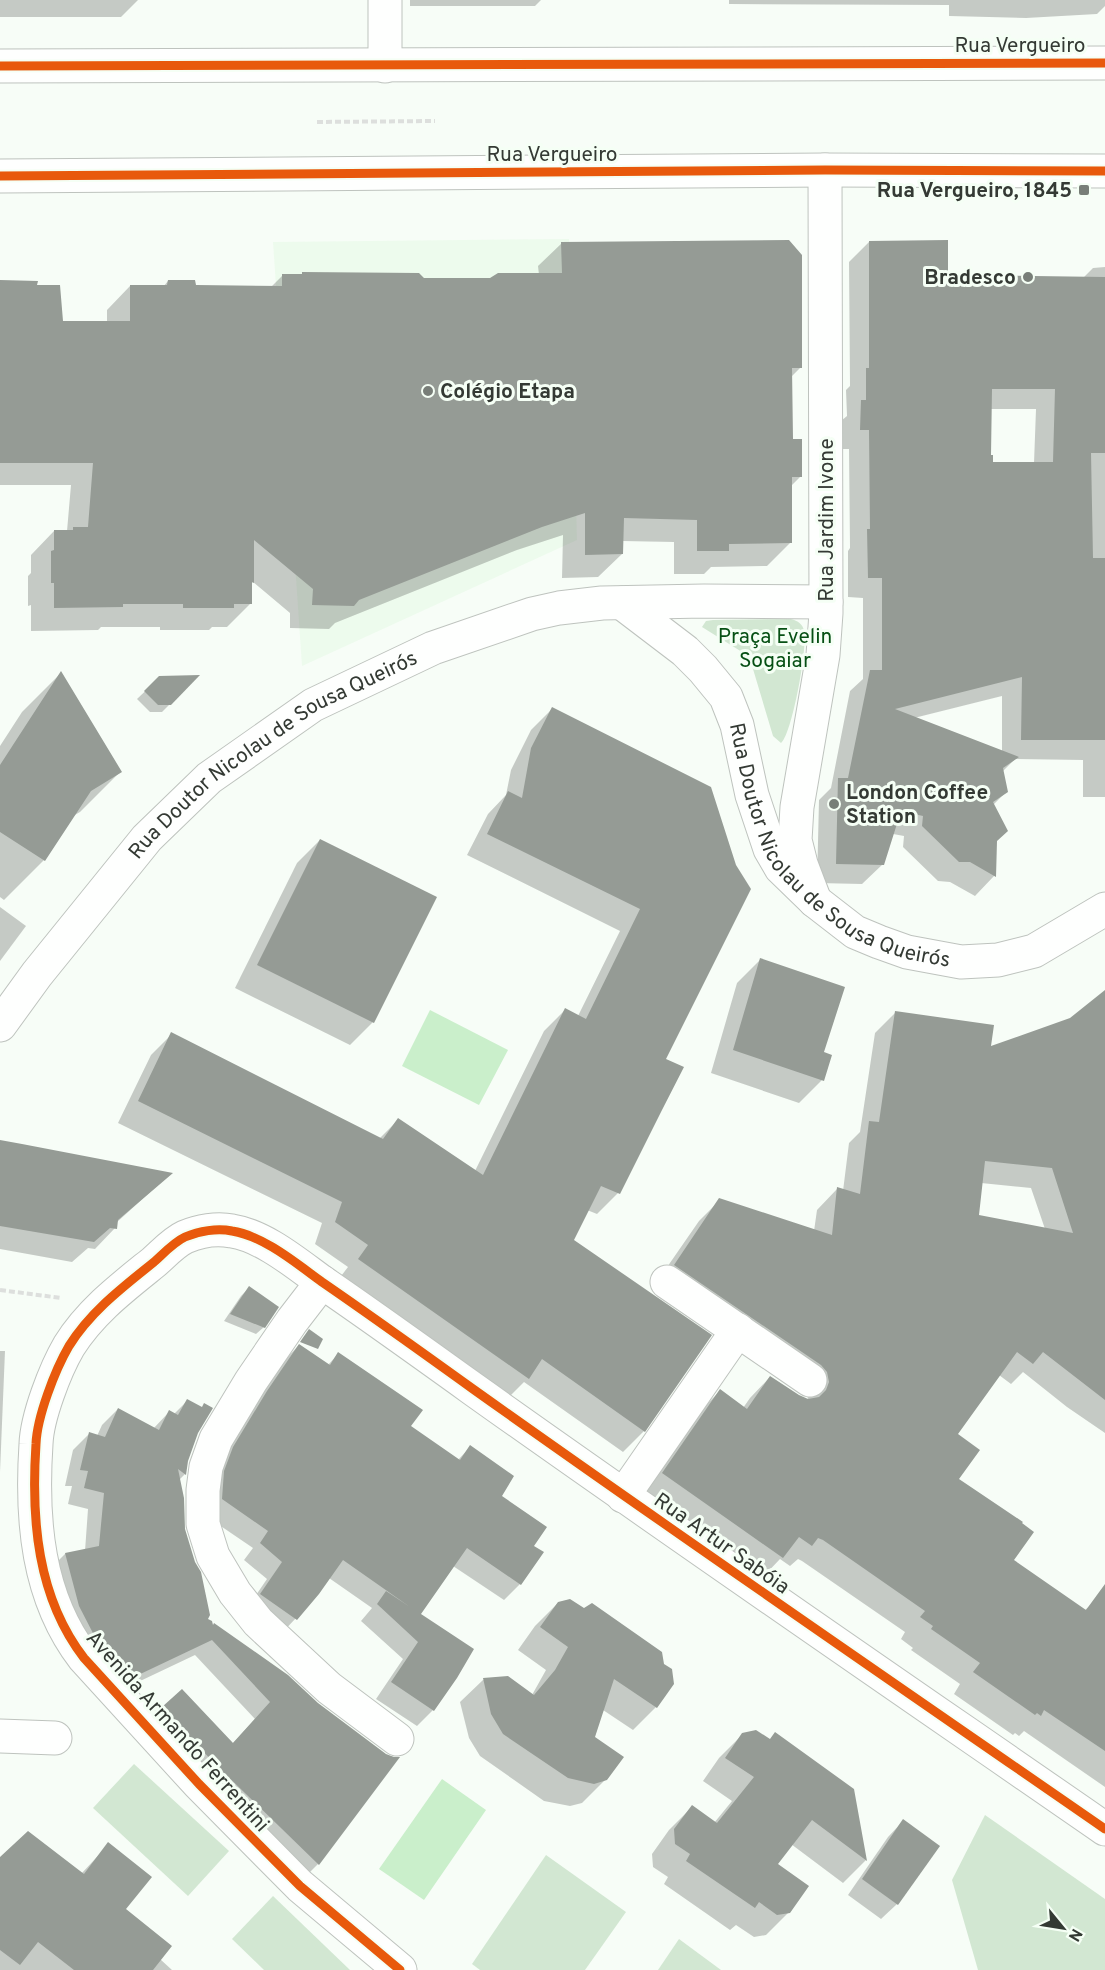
<svg xmlns="http://www.w3.org/2000/svg" width="1105" height="1970" font-family="Overpass,sans-serif">
	<style>
		.built { fill: #edfbed }
		.green { fill: #d2e7d2 }
		.water { fill: #caefcb }
		.shadow { fill: #0003; fill-rule: evenodd }
		.building { fill: #959b95; fill-rule: evenodd }
		.lines { fill: none; stroke-linecap: round; stroke-linejoin: round }
		.minor-casing { stroke: #bec3be; stroke-width: 35 }
		.major-casing { stroke: #bec3be; stroke-width: 35 }
		.path { stroke: #dddfdd; stroke-width: 4; stroke-dasharray: 6 3; stroke-linecap: butt }
		.minor { stroke: #fefffe; stroke-width: 33 }
		.major { stroke: #fefffe; stroke-width: 33 }
		.cycleway-casing { stroke: #f5fff5; stroke-width: 13 }
		.cycleway { stroke: #e8590c; stroke-width: 9 }
		.poi-dot { fill: #787e78; stroke: #f5fff5; stroke-width: 2 }
		.labels { text-anchor: middle; stroke-width: 6; stroke-linejoin: round; paint-order: stroke }
		.street-label { font-size: 21px; fill: #343a34; stroke: #f5fff5 }
		.poi-label { font-size: 21px; font-weight: bold; fill: #343a34; stroke: #f5fff5; text-anchor: end }
		.park-label { font-size: 21px; fill: #065014; stroke: #f5fff5 }
	</style>
	<rect width="100%" height="100%" fill="#f7fdf7"/>
	<path class="built" d="M569,239L577,540L302,666L273,242Z"/>
	<g class="green">
		<path d="M791,619C798,621 803,624 804,631C808,646 792,735 781,743L773,736L753,669L742,652L702,627L706,621L713,620Z"/>
		<path d="M134,1764L229,1851L188,1896L93,1808Z"/>
		<path d="M985,1815L1105,1899V1970H978L952,1880Z"/>
		<path d="M546,1855L626,1912L585,1970H480L472,1964Z"/>
		<path d="M273,1896L350,1970H264L232,1939Z"/>
		<path d="M679,1939L721,1970H658Z"/>
	</g>
	<g class="water">
		<path d="M430,1010L508,1050L479,1105L402,1066Z"/>
		<path d="M442,1779L486,1810L424,1900L379,1869Z"/>
	</g>
	<g class="shadow">
		<path d="M0,0H138L121,17H0Z"/>
		<path d="M410,0H541L535,6H410Z"/>
		<path d="M729,0H1105V6L1097,14L1026,18L949,16V5L729,4Z"/>
		<path d="M869,242L947,277L1083,278L1093,268L1105,267V797H1083V760L1015,759L1002,772L1006,792L993,805L995,841L994,876L975,896L950,882L938,881L903,847L904,836L893,834L883,864L862,884L817,883L819,800L831,788L850,691L863,679V598L848,597V551L850,548L849,449H841V421L847,416L846,390L850,386L849,262ZM990,409H1036L1034,463H991L989,456ZM1002,696V752L914,718Z"/>
		<path d="M562,243L801,367L791,377L792,441L801,476L790,487V543L767,566L711,567L704,574H674V542L622,541V554L598,577L562,578L563,535L517,550L335,623L329,629L290,628V613L253,582L250,585V604L227,627H212L209,630H160V627H101L98,630L31,631V605L28,606V576L31,573V555L54,531H67L71,485H0V282L36,286L61,322H107V310L130,286L163,287L168,281L194,287H271L282,276L490,280L539,275L538,266Z"/>
		<path d="M61,673L120,772L80,812L73,816L44,860L4,900L0,897V746L22,712Z"/>
		<path d="M197,677L162,712H150L137,699L159,678Z"/>
		<path d="M552,709L710,788L664,1059L618,1193L597,1214L587,1210L572,1241L644,1431L623,1452L524,1382L507,1399L338,1280L348,1267L315,1244L322,1223L118,1123L151,1055L172,1034L379,1139L398,1120L475,1171L544,1031L565,1010L578,1016L620,931L467,855L488,814L506,795L511,770L531,730Z"/>
		<path d="M320,840L373,1022L350,1045L235,988L297,863Z"/>
		<path d="M0,907L26,926L0,961Z"/>
		<path d="M760,960L822,1053L831,1056L822,1080L799,1103L711,1073L737,983Z"/>
		<path d="M1105,993V1433L1067,1407L1023,1372L1011,1384L999,1375L956,1435L957,1479L1012,1561L1084,1611L1095,1601L1105,1608V1787L1024,1731L1019,1736L1015,1733L1013,1735L954,1694L960,1684L911,1650L913,1648L901,1639L905,1632L802,1561L798,1559L790,1566L780,1559L762,1578L642,1494L699,1412L720,1391L743,1408L750,1398L770,1377L799,1397L808,1400L807,1394L654,1286L699,1221L720,1200L814,1231L817,1210L837,1189L843,1191L849,1143L860,1132L875,1033L896,1012L989,1049L1071,1020ZM981,1183L1031,1188L1045,1229L977,1216Z"/>
		<path d="M0,1141L170,1174L116,1223L115,1228L95,1249L88,1248L72,1262L0,1249Z"/>
		<path d="M249,1288L264,1327L256,1334L224,1321L241,1296Z"/>
		<path d="M299,1345L328,1365L338,1354L409,1426L458,1460L470,1447L531,1546L520,1584L504,1600L453,1566L418,1614L433,1710L417,1726L376,1699L403,1659L361,1621L372,1608L329,1578L296,1618L280,1635L245,1611L267,1579L244,1560L253,1548L206,1516L217,1465L251,1409L283,1362Z"/>
		<path d="M0,1351H5L0,1472Z"/>
		<path d="M187,1401L197,1432L187,1460L185,1474L179,1480L184,1530L206,1619L212,1628L287,1676L318,1864L302,1880L147,1724L182,1691L232,1744L255,1719L195,1655L117,1692L49,1570L65,1554L85,1551L88,1509L68,1504L72,1486H65L73,1450L89,1434L97,1436L102,1425L118,1409L153,1429L169,1412L174,1414Z"/>
		<path d="M558,1603L656,1707L633,1730L603,1710L594,1738L606,1779L582,1803L570,1806L544,1801L480,1756L469,1738L460,1702L483,1680L508,1678L532,1695L546,1670L518,1650L535,1626Z"/>
		<path d="M743,1734L852,1790L866,1860L843,1883L791,1844L776,1865L789,1912L766,1935L754,1937L736,1925L730,1930L664,1884L668,1877L653,1867L652,1854L669,1830L692,1807L714,1823L732,1801L703,1781L719,1758Z"/>
		<path d="M903,1821L897,1904L881,1919L848,1895L888,1837Z"/>
		<path d="M109,1844L124,1909L160,1959L172,1970H0V1859L81,1874Z"/>
	</g>
	<g class="building">
		<path d="M789,240L802,255V368H792L793,439H802V477H792V543L729,544V551H697V520L624,518L623,554L585,555V513L542,527L359,600L354,606L312,605L313,589L254,540V583L252,582V604H234V608H183V604H123V607L54,608V583H51V551L54,550V530H73V527H88L93,463H0V280L38,281L37,285H60L63,321H130V285H167L168,280H195L196,285L282,286V274H302V272L419,273L424,278H490L498,273H562L561,242Z"/>
		<path d="M948,240V275L1105,277V453H1091L1093,558H1105V740H1021L1022,677L895,709L1019,757L1003,768L1008,792L993,802L1008,831L997,841L996,877L970,862H959L922,826L923,816L901,811L884,865L836,864L838,778H848L870,670H882V578H868L867,529H870L869,430H860L861,400H866V368H869V241ZM992,389H1055L1053,462H993V455H991Z"/>
		<path d="M61,671L122,772L91,791L45,861L0,832V765Z"/>
		<path d="M200,675L171,705H158L144,691L159,676Z"/>
		<path d="M552,707L711,787L736,865L751,889L666,1059L684,1067L662,1110L620,1194L601,1186L574,1240L712,1335L645,1432L542,1359L529,1379L358,1259L368,1245L335,1222L342,1202L138,1101L171,1032L383,1139L398,1118L483,1175L565,1008L586,1019L640,909L487,834L508,791L522,798L531,748Z"/>
		<path d="M320,839L437,897L374,1023L257,965Z"/>
		<path d="M760,958L845,987L824,1052L832,1055L824,1081L733,1050Z"/>
		<path d="M1105,990V1400L1043,1352L1033,1364L1017,1352L958,1434L980,1450L959,1479L1023,1522L1022,1523L1034,1532L1014,1560L1086,1610L1105,1584V1751L1044,1710L1041,1716L1037,1713L1035,1715L973,1672L980,1663L931,1629L933,1626L920,1617L925,1611L823,1540L818,1538L812,1546L799,1537L783,1558L662,1473L720,1389L747,1409L770,1376L799,1395L808,1399L819,1397L826,1390L829,1382L827,1372L821,1365L674,1265L719,1198L832,1235L837,1187L860,1194L869,1121L879,1122L895,1011L994,1025L991,1046L1070,1018ZM985,1161L1052,1168L1073,1233L979,1215Z"/>
		<path d="M0,1140L22,1144L173,1173L118,1220L117,1229L110,1228L94,1242L0,1226Z"/>
		<path d="M249,1286L279,1307L265,1328L230,1314Z"/>
		<path d="M309,1329L323,1339L318,1349L300,1342Z"/>
		<path d="M299,1344L330,1365L338,1352L423,1410L411,1426L460,1460L470,1445L514,1476L502,1496L547,1527L534,1546L544,1552L521,1585L467,1548L421,1614L474,1649L457,1678L434,1711L391,1682L418,1642L377,1604L386,1591L410,1607L343,1560L319,1594L297,1620L260,1594L282,1562L260,1543L268,1531L222,1499L224,1471L233,1447L267,1391Z"/>
		<path d="M187,1399L202,1407L204,1403L213,1408L198,1433L188,1461L186,1475L178,1469L184,1498L185,1529L195,1562L201,1572L210,1615L208,1619L212,1621L213,1625L214,1623L288,1675L318,1703L386,1754L394,1757H400L319,1865L214,1763L162,1707L182,1689L233,1743L270,1702L212,1640L134,1677L96,1639L79,1606L65,1553L99,1546L104,1493L84,1488L88,1471L80,1470L89,1432L105,1437L118,1408L159,1430L169,1410L178,1415Z"/>
		<path d="M570,1599L584,1608L592,1603L662,1652L664,1664L672,1669L674,1684L657,1708L614,1679L595,1737L624,1757L607,1780L594,1784L568,1778L503,1734L491,1714L483,1678L508,1676L534,1695L555,1670L568,1647L540,1627L558,1602Z"/>
		<path d="M756,1730L770,1739L775,1732L854,1789L867,1861L812,1820L778,1864L809,1886L790,1913L777,1915L759,1902L755,1908L686,1861L690,1854L675,1844L674,1829L692,1805L717,1823L754,1777L725,1758L742,1733Z"/>
		<path d="M903,1819L940,1846L898,1905L862,1879Z"/>
		<path d="M28,1831L84,1874L108,1842L152,1877L126,1909L172,1946L153,1970H74L38,1942L20,1965L0,1950V1857Z"/>
	</g>
	<g class="lines">
		<g class="minor-casing">
			<g id="minor">
				<path d="M385,66V0"/>
				<path id="s1" d="M622,603L685,651L703,669L726,697L737,725L752,795L770,849L781,868L815,901L855,932L879,942L907,952L961,962L998,960L1034,951L1105,909"/>
				<path d="M815,901L801,864L795,840L797,807L823,655L826,613L825,170"/>
				<path id="s2" d="M0,1025L37,974L147,838L209,778L313,705L433,648L532,614L559,608L602,603L704,601L826,602"/>
				<path d="M322,1282L292,1321L251,1381L216,1439L206,1467L203,1490V1524L213,1556L235,1593L258,1622L329,1688L397,1739"/>
				<path d="M667,1282L810,1380"/>
				<path d="M623,1496L738,1330"/>
				<path d="M0,1736L55,1738"/>
				<path d="M400,1970L300,1886L199,1784L84,1658C37,1597 31,1519 36,1444C37,1417 55,1370 69,1346C91,1311 123,1287 154,1262C163,1254 174,1242 185,1237C199,1231 217,1228 232,1231C264,1236 297,1264 322,1282C373,1317 423,1353 473,1389C682,1538 894,1683 1105,1829"/>
			</g>
		</g>
		<g class="major-casing">
			<g id="major">
				<path d="M0,66L1105,63"/>
				<path d="M0,176L825,170L1105,171"/>
			</g>
		</g>
		<g class="path">
			<path d="M317,122L435,121"/>
			<path d="M0,1290L61,1298"/>
		</g>
		<use href="#minor" class="minor"/>
		<use href="#major" class="major"/>
		<g class="cycleway-casing">
			<g id="cycleway">
				<path d="M0,66L1105,63"/>
				<path d="M0,176L825,170L1105,171"/>
				<path d="M400,1970L300,1886L199,1784L84,1658C37,1597 31,1519 36,1444C37,1417 55,1370 69,1346C91,1311 123,1287 154,1262C163,1254 174,1242 185,1237C199,1231 217,1228 232,1231C264,1236 297,1264 322,1282C373,1317 423,1353 473,1389C682,1538 894,1683 1105,1829"/>
			</g>
		</g>
		<use href="#cycleway" class="cycleway"/>
	</g>
	<g class="poi-dot">
		<rect x="1078" y="184" width="12" height="12" rx="3"/>
		<circle cx="1028" cy="277" r="6"/>
		<circle cx="428" cy="391" r="6"/>
		<circle cx="834" cy="804" r="6"/>
	</g>
	<g class="labels">
		<g class="street-label">
			<text x="1020" y="52">Rua Vergueiro</text>
			<text x="552" y="161">Rua Vergueiro</text>
			<text transform="translate(826 520) rotate(-90)" y="7">Rua Jardim Ivone</text>
			<text dy="7" stroke="none"><textPath href="#s2" startOffset="390">Rua Doutor Nicolau de Sousa Queirós</textPath></text>
			<text dy="7" stroke="none"><textPath href="#s1" startOffset="344">Rua Doutor Nicolau de Sousa Queirós</textPath></text>
			<text transform="translate(722 1543) rotate(35)" y="7">Rua Artur Sabóia</text>
			<text transform="translate(178 1731) rotate(48)" y="7">Avenida Armando Ferrentini</text>
		</g>
		<g class="poi-label">
			<text x="1072" y="197">Rua Vergueiro, 1845</text>
			<text x="1016" y="284">Bradesco</text>
			<text x="440" y="398" text-anchor="start">Colégio Etapa</text>
			<text x="846" y="799" text-anchor="start">London Coffee<tspan x="846" dy="24">Station</tspan></text>
		</g>
		<g class="park-label">
			<text x="775" y="643">Praça Evelin<tspan x="775" dy="24">Sogaiar</tspan></text>
		</g>
	</g>
	<g transform="translate(1063 1928) rotate(120)" stroke="#f5fff5" stroke-width="4.5" paint-order="stroke">
	<path d="M0-4.5L10 22L0 15L-10 22Z" fill="#343a34"/>
	<text y="-9" font-size="16" font-weight="bold" text-anchor="middle" fill="#343a34">N</text>
	</g>
</svg>
